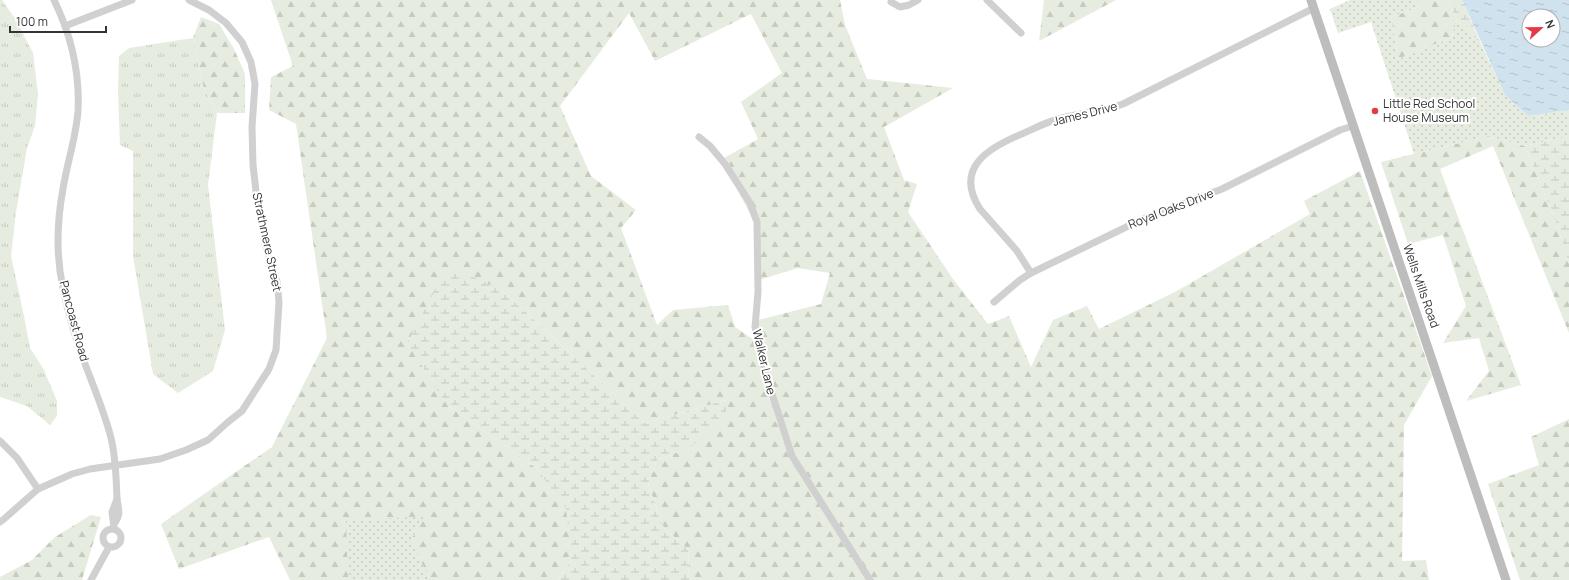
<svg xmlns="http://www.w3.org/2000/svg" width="1569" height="580" font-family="Manrope,sans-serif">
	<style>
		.grass { fill: url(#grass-tufts) }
		.forest { fill: url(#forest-firs); fill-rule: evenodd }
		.wetland { fill: url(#wetland-marsh) }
		.park { fill: url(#park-dots) }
		.water { fill: url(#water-ripples); fill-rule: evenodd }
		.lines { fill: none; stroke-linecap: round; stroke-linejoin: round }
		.minor { stroke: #d0d0d0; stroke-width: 7 }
		.secondary { stroke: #bdbdbd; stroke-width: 9 }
		.poi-dot { fill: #e63946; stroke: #fff; stroke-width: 1.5 }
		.labels { text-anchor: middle; stroke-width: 4; stroke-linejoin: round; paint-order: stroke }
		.poi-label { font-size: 12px; fill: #333; stroke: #fff; text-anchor: start }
		.street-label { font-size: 12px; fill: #333; stroke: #fff }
	</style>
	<defs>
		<pattern id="grass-tufts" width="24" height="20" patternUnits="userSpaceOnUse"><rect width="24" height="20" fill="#e6ecdf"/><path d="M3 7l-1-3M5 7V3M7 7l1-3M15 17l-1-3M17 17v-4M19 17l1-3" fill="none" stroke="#c6cbc0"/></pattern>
		<pattern id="forest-firs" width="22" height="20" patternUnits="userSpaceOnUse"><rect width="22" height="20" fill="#e6ecdf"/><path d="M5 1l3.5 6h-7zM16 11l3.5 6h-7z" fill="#c6cbc0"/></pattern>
		<pattern id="wetland-marsh" width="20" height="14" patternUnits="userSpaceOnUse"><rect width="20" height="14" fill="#e6ecdf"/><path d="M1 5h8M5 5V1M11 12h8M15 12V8" fill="none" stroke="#c6cbc0"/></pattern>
		<pattern id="park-dots" width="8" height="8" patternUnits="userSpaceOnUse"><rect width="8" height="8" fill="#e6ecdf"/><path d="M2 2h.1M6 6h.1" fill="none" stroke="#c6cbc0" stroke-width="1.8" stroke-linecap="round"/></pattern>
		<pattern id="water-ripples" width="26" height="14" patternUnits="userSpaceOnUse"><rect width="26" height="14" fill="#cfe2ee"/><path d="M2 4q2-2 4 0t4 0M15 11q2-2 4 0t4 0" fill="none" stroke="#b2c2cd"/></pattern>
	</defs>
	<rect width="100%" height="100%" fill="#fff"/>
	<g class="grass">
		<path d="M0,0H2L16,20L33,53L38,94L35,126L27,148L16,212L11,256L24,316L30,348L43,368L57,401V416L50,425L27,406L0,397Z"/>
		<path d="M193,38L204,89L217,113L208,185L225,330L213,371L178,393L153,374L133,256V151L120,145L118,92L119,56L129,48Z"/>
	</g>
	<g class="forest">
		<path d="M271,0H840L845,25L867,79L953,88L884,127L904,180L917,184L908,212L953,279L988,324L1009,316L1031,367L1053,320L1087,306L1099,329L1175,292L1310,214L1304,201L1360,171L1432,376L1404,425L1402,561L1426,560L1429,580H689L688,549L664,528L648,484L657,460L689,448L730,399L645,423L502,290L447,405L536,468L567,508L571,560L558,580H290L269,537L179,569L161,524L272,447L327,338L296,124L269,110L271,77L293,66ZM629,13L655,61L751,14L782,73L741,102L758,139L722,159L755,224L759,280L798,268L830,273L821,304L758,320L754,340L735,327L728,305L673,310L657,325L621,228L636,210L591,176L560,106Z"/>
		<path d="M1044,0H1116L1039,41Z"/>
		<path d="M1417,0H1447L1457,20L1451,38L1398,59L1391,17L1419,7Z"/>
		<path d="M201,17L219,24L234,49L245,74V113H217L204,89L193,38Z"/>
		<path d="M1488,136L1525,146L1556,222L1569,263V333L1493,146L1440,169L1521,385L1466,401L1489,371L1479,338L1443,343L1466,306L1443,235L1408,244L1381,162Z"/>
		<path d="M1569,419V580H1520L1488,484L1539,465L1531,437Z"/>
		<path d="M91,515L101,517L82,580H0V577L32,560L55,537Z"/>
	</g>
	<g class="wetland">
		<path d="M1447,0H1462L1481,44L1457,20Z"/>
		<path d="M1569,136V263L1556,222L1525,146Z"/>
		<path d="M458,270L502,290L645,423L730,399L723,421L689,448L657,460L648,484L664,528L688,549L689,580H558L571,560L566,508L536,468L447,405L407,343L436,288Z"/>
	</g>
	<g class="park">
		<path d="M1350,0H1417L1419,7L1391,17L1398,59L1451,38L1457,20L1481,44L1505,95L1528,116L1569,110V136L1525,146L1488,136L1414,154L1371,22L1338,33L1330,9Z"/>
		<path d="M426,516L411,540L430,580H348L346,521Z"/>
	</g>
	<path class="water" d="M1462,0H1569V110L1528,116L1505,95ZM1529,16H1553V40H1529Z"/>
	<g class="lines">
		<g class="minor">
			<path d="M54,0C71,35 80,72 78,111C76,138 67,163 63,189C57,221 56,256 63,288C67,307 72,326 78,344C88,375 103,406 111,438C116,458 116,478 117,498C118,510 122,513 114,524"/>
			<path d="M987,0L1021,33"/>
			<path d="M891,2L900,7L909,5L918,0"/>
			<path d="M65,26L132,0"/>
			<path d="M699,137L710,146L725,164L750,203L757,222L758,292L755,327L766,375L792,456L870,580"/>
			<path d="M1031,273L1017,251L980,209C953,167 990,147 1024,133C1035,128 1047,122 1058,119C1080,113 1102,112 1123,104L1314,8"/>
			<path d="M994,302L1020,280L1031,273L1145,218L1222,189L1340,130L1353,126"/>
			<path d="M0,441L17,458L38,489"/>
			<path d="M0,522L4,519L38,489L72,474L90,469L160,459L186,450L208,440L228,422L242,411L269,369L276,350L279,302L277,282L265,243L257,200L253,165L252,127L255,84L251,62L242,42L226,23L209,10L189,0"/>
			<path d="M114,527L112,512L117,499"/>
			<circle cx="112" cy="538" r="9"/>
			<path d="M91,580L109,547"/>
		</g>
		<path class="secondary" d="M1311,0L1506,580"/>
	</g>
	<circle class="poi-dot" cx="1375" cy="111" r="4"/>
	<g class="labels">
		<g class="poi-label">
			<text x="1383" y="108">Little Red School<tspan x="1383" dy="14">House Museum</tspan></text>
		</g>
		<g class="street-label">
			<text transform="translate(1085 114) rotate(-14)" y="4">James Drive</text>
			<text transform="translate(1171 209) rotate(-21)" y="4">Royal Oaks Drive</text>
			<text transform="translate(267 242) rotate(78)" y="4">Strathmere Street</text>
			<text transform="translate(1421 286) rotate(71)" y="4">Wells Mills Road</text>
			<text transform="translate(74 321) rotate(75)" y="4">Pancoast Road</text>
			<text transform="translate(764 362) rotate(77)" y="4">Walker Lane</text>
		</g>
	</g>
	<g transform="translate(1541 28) rotate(68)"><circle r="19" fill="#ffffff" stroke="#adadad"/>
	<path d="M0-3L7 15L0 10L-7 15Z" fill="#e63946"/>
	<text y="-6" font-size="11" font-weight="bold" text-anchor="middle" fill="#333333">N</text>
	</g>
	<path d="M10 26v6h96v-6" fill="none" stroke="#333333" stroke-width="2"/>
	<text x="16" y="26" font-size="12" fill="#333333" stroke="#ffffff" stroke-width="3" paint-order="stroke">100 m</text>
</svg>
